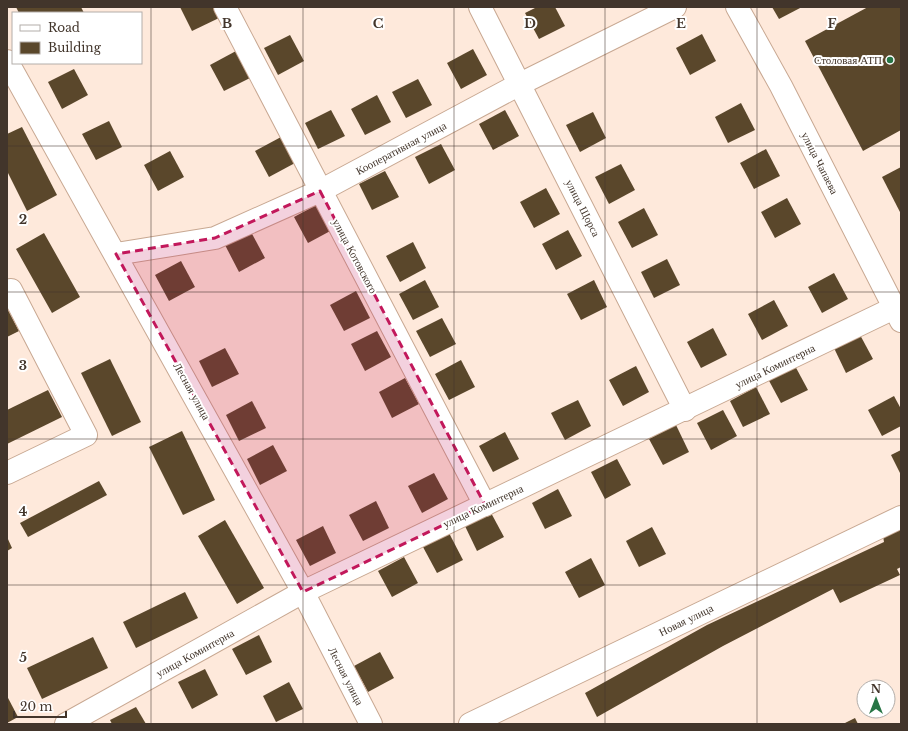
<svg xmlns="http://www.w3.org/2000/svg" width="908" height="731" font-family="'Libre Baskerville',serif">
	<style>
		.building { fill: #5a472b }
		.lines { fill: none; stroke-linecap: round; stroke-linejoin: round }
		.minor-casing { stroke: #c8a892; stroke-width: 24 }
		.minor { stroke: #fff; stroke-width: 22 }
		.marked { fill: #c2185b; fill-opacity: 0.2; stroke: #c2185b; stroke-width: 3; stroke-dasharray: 8 5; stroke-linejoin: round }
		.grid { fill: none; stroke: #42352b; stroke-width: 1; stroke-opacity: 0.55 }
		.poi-dot { fill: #277545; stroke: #fff; stroke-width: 1.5 }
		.labels { text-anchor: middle; stroke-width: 4; stroke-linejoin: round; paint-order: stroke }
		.poi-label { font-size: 11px; fill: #42352b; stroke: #fff; text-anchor: end }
		.street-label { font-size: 11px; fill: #42352b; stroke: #fff }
		.grid-label { font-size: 13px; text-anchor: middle; font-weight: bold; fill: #42352b; stroke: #fff; stroke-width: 4; stroke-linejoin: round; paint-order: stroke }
	</style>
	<rect width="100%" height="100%" fill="#fee9db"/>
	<g class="building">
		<path d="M16,7H81L84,13H19Z"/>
		<path d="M180,7H213L219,18L192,31Z"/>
		<path d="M537,7H555L565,26L539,39L525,13Z"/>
		<path d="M772,7H802L779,19Z"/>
		<path d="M868,7H901V130L863,151L805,41Z"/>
		<path d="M702,34L716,61L690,75L676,48Z"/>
		<path d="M290,35L304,61L278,75L264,48Z"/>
		<path d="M473,49L487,75L461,89L447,63Z"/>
		<path d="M236,51L250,78L224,91L210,65Z"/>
		<path d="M74,69L88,95L62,109L48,82Z"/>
		<path d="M418,79L432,105L406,118L392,92Z"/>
		<path d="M377,95L391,122L365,135L351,109Z"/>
		<path d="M741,103L755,130L728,143L715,117Z"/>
		<path d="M331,110L345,136L318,149L305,123Z"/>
		<path d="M505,110L519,136L493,150L479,124Z"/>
		<path d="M593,112L606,138L580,152L566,125Z"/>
		<path d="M109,121L122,147L96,160L82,134Z"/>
		<path d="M22,127L57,195L27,211L7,171V134Z"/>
		<path d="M281,137L295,163L269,177L255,151Z"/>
		<path d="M441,144L455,170L429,184L415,157Z"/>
		<path d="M766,149L780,176L754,189L740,163Z"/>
		<path d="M170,151L184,177L158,191L144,165Z"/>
		<path d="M621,164L635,190L609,204L595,177Z"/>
		<path d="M901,167V214L882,177Z"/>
		<path d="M385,171L399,197L372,210L359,184Z"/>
		<path d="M546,188L560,214L534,228L520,202Z"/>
		<path d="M787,198L801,224L775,238L761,212Z"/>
		<path d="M320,203L334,229L308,243L294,217Z"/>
		<path d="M644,208L658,235L632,248L618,222Z"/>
		<path d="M568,230L582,256L556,270L542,244Z"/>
		<path d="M251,232L265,258L239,272L225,245Z"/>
		<path d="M44,233L80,297L52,313L16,249Z"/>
		<path d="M413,242L426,268L400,282L386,256Z"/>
		<path d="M667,259L680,285L654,298L641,272Z"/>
		<path d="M181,261L195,287L169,301L155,275Z"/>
		<path d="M834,273L848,299L822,313L808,287Z"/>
		<path d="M425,280L439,307L413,320L399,294Z"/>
		<path d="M594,280L607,307L581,320L567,294Z"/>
		<path d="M356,291L370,318L344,331L330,305Z"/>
		<path d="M774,300L788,326L762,340L748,314Z"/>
		<path d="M7,308L19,331L7,337Z"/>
		<path d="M442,318L456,344L430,357L416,331Z"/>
		<path d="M713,328L727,355L701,368L687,342Z"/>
		<path d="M377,331L391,357L365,371L351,344Z"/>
		<path d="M859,333L873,359L846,373L833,346Z"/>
		<path d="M225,348L239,374L212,387L199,361Z"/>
		<path d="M110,359L141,422L112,436L81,373Z"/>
		<path d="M461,360L475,387L449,400L435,374Z"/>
		<path d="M794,364L808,390L781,403L767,377Z"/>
		<path d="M636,366L649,392L623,406L609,380Z"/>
		<path d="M405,378L419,404L392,418L379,392Z"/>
		<path d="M756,387L770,414L743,427L730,401Z"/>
		<path d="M48,390L62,417L7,444V410Z"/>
		<path d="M894,396L901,409V426L882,436L868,410Z"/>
		<path d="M578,400L591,426L565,440L551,413Z"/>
		<path d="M252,401L266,428L239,441L226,415Z"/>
		<path d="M723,410L737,436L711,450L697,423Z"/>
		<path d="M676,425L689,452L663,465L649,439Z"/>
		<path d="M182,431L215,500L183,515L149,447Z"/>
		<path d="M505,432L519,459L493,472L479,446Z"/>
		<path d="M273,445L287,471L260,485L247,459Z"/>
		<path d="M901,450V475L891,455Z"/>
		<path d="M617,459L631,485L605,499L591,472Z"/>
		<path d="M434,473L448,499L422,513L408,486Z"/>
		<path d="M99,481L107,495L28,537L20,523Z"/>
		<path d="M558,489L572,516L545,529L532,503Z"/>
		<path d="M376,501L389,528L363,541L349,515Z"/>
		<path d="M490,511L504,537L477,551L464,524Z"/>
		<path d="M225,520L264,588L237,604L198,536Z"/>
		<path d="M323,526L336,553L310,566L296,540Z"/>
		<path d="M652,527L666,554L639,567L626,541Z"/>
		<path d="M901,528V567L897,569L900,575L840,603L833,589L723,646L597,717L585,693L707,625L884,542L883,536Z"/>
		<path d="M449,533L463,560L437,573L423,547Z"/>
		<path d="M7,537L12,548L7,551Z"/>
		<path d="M404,557L418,583L392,597L378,571Z"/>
		<path d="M591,558L605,585L579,598L565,572Z"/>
		<path d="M185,592L198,618L136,648L123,622Z"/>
		<path d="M259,635L272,662L246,675L232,649Z"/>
		<path d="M93,637L108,668L42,699L27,668Z"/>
		<path d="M380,652L394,678L368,692L354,666Z"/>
		<path d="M205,669L218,695L192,709L178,682Z"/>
		<path d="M289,682L303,709L276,722L263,696Z"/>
		<path d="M7,696L18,717L7,723Z"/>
		<path d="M136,707L146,724H112L110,720Z"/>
		<path d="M855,718L858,724H843Z"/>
	</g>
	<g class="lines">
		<g class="minor-casing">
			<g id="minor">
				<path d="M225,7L485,505"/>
				<path d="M480,7L685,410"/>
				<path d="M737,7L781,86L901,321"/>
				<path d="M7,61L303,592L371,724"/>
				<path d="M116,254L215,238L320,191L520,84L675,7"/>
				<path d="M7,473L86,435L11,290"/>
				<path d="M66,724L303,592L894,308"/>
				<path d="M470,724L901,517"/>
			</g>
		</g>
		<use href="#minor" class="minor"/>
	</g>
	<path class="marked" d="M320,191L485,505L303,592L116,254L215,238Z"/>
	<path class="grid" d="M151,7V724M303,7V724M454,7V724M605,7V724M757,7V724M7,146H901M7,292H901M7,439H901M7,585H901"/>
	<circle class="poi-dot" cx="890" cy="60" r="4"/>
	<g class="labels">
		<g class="poi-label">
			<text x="882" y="64">Столовая АТП</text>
		</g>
		<g class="street-label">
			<text transform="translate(401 148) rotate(-28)" y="4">Кооперативная улица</text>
			<text transform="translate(820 163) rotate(63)" y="4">улица Чапаева</text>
			<text transform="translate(583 208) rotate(63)" y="4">улица Щорса</text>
			<text transform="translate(355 256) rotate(62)" y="4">улица Котовского</text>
			<text transform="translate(775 366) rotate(-26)" y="4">улица Коминтерна</text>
			<text transform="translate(192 391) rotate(61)" y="4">Лесная улица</text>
			<text transform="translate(483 506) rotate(-25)" y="4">улица Коминтерна</text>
			<text transform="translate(686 620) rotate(-26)" y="4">Новая улица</text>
			<text transform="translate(195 653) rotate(-29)" y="4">улица Коминтерна</text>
			<text transform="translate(346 676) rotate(63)" y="4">Лесная улица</text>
		</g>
	</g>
	<g class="grid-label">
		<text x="227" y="28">B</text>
		<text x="378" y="28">C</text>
		<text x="530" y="28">D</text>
		<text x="681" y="28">E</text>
		<text x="832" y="28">F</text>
		<text x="23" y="224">2</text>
		<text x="23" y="370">3</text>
		<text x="23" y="516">4</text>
		<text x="23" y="662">5</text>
	</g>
	<rect width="908" height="731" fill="none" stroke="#42352b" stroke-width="16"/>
	<rect x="12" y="12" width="130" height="52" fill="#ffffff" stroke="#b3aeaa"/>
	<rect x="20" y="25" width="20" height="6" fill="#ffffff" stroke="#b3aeaa"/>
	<text x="48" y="32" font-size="12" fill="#42352b">Road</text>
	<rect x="20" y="42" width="20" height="12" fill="#5a472b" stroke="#b3aeaa"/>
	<text x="48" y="52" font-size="12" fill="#42352b">Building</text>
	<g transform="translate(876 699)"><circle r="19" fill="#ffffff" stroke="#b3aeaa"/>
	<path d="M0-3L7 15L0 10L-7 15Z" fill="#277545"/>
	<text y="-6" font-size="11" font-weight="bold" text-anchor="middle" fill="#42352b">N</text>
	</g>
	<path d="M14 711v6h52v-6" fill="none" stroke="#42352b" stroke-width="2"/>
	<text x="20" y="711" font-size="12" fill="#42352b" stroke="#ffffff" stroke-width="3" paint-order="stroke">20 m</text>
</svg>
